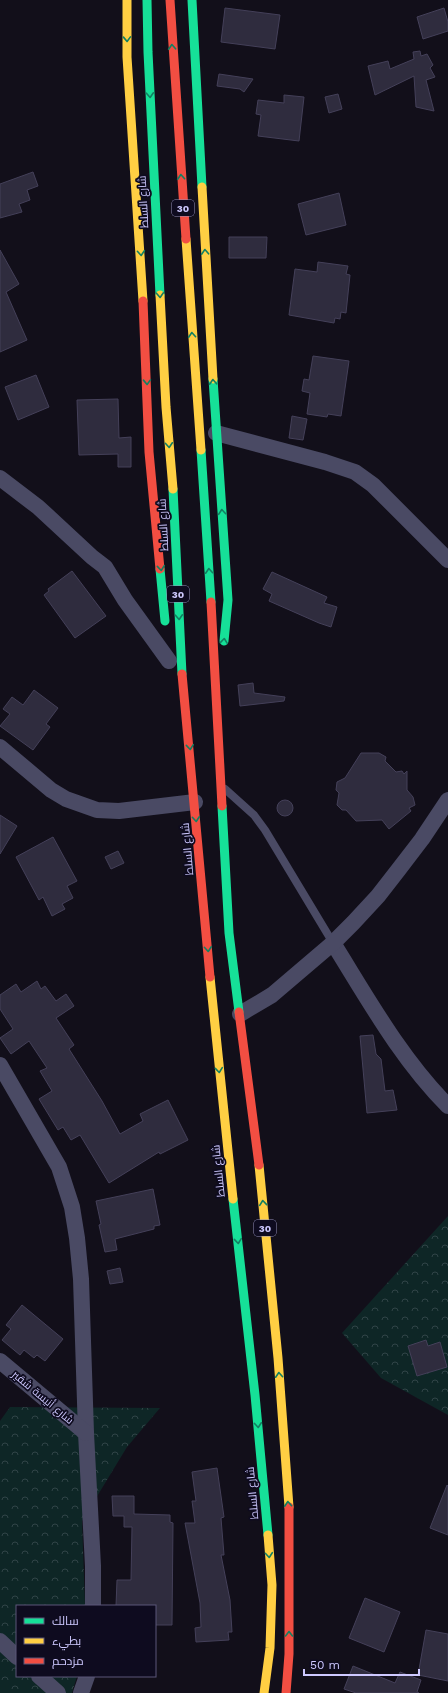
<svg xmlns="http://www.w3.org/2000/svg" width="448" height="1693" font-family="'Work Sans',Cairo,sans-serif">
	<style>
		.forest { fill: url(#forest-crowns) }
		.building { fill: #2f2c3e; stroke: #444059 }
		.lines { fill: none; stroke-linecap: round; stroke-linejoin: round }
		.lane { stroke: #4a4a64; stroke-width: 8 }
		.street { stroke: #4a4a64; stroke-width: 16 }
		.fast { stroke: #16e098; stroke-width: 9 }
		.slow { stroke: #ffcf43; stroke-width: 9 }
		.jam { stroke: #f24e42; stroke-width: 9 }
		.oneway { stroke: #128062 }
		.labels { text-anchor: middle; stroke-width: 3.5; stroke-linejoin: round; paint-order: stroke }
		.shield { fill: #0e0b1f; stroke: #9490bc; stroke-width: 1 }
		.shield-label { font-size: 10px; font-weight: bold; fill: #cec9ff }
		.street-label { font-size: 11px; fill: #cec9ff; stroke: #0e0b1f }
	</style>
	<defs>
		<pattern id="forest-crowns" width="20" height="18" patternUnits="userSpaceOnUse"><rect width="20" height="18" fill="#0e2626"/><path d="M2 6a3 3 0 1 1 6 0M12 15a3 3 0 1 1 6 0" fill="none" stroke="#304447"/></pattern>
	</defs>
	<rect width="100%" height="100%" fill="#120f1a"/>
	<g class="forest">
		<path d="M448,1216V1415L381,1378L342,1333Z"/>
		<path d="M10,1407L160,1408L127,1447L82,1521L85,1606H17V1676H77L72,1693H0V1421Z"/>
	</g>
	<g class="building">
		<path d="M225,8L280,15L275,49L221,42Z"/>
		<path d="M444,8L448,22V31L423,39L417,17Z"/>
		<path d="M420,51L421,56L427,54L433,65L430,68L435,77L426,80L434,111L416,107L414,76L375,95L368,66L388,61L390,69L414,59L413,52Z"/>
		<path d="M219,74L253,79L244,92L240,89L217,86Z"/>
		<path d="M338,94L342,109L329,113L325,97Z"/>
		<path d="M284,95L304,97L299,141L258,136L261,115L256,114L258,100L284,103Z"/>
		<path d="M33,172L38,186L27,190L30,200L19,204L22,212L0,218V184Z"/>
		<path d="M339,193L346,225L306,235L298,204Z"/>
		<path d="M229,237H267L266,258H229Z"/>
		<path d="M0,250L19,284L6,292L27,340L0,352Z"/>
		<path d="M318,262L348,266L346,274L350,275L346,313L341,312L340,319L335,318L334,323L289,315L295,269L317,272Z"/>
		<path d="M313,356L349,361L341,416L328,414L327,417L307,414L310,393L302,391L304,379L309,380Z"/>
		<path d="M36,375L49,407L18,420L5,387Z"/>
		<path d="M118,399L119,438L131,437V467H118V454L79,455L77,400Z"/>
		<path d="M292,416L307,419L303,440L289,438Z"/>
		<path d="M72,571L106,616L75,638L44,595L49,591L48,589Z"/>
		<path d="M272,572L327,597L324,603L337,607L331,627L319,623L269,601L272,594L263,589Z"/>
		<path d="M253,683L254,693L285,697L284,701L240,706L238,685Z"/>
		<path d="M34,690L58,708L46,724L50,727L33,750L0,726L10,714L3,709L12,697L23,705Z"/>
		<path d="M361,753H379L386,757L385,761L396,772L402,771L404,774L407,771V790L413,797L415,805L409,808L411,811L389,829L382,820L356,821L346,810H342L337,805L339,793L336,790L337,782L345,778Z"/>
		<circle cx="285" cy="808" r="8"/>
		<path d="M0,815L17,826L0,854Z"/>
		<path d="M53,837L77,881L67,886L73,898L62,904L65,909L52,916L43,897L39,900L16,857Z"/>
		<path d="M118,851L124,863L111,869L105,857Z"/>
		<path d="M37,981L41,989L45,986L56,1001L66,994L74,1006L56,1018L74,1045L69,1049L102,1101L120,1134L143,1121L140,1114L168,1100L188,1140L160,1154L159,1152L109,1183L80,1135L71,1140L63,1127L58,1130L39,1099L52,1091L40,1071L47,1068L29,1041L11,1054L0,1038L13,1029L0,1009V995L16,984L21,992Z"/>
		<path d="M373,1035L376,1054L381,1059L385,1091L393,1090L397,1110L367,1113L360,1036Z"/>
		<path d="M153,1189L160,1225L154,1226V1229L115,1239L117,1250L105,1252L99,1225L101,1224L96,1201Z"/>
		<path d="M120,1268L123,1282L110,1284L107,1271Z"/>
		<path d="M22,1305L63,1339L45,1361L37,1355L34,1358L24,1350L20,1355L2,1340L11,1329L6,1325Z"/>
		<path d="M426,1340L428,1346L440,1342L447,1367L417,1376L408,1346Z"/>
		<path d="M217,1468L224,1517L221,1518L224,1555H221L230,1600L232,1632H228L229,1640L196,1642L195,1628L201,1627L200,1603L185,1523H195L192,1501H196L192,1472Z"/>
		<path d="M447,1485L448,1486V1535L430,1528Z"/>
		<path d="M112,1496H134V1514L170,1515V1522L173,1523L172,1625H155V1606H116L117,1580H131L132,1527H124V1516H113Z"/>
		<path d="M365,1598L400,1612L384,1652L349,1638Z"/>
		<path d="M426,1630L448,1634V1681L418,1675Z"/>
		<path d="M353,1666L395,1683L400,1672L421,1680L417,1692L419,1693H356L344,1689Z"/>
	</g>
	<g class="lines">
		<path class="lane" d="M225,789L254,815L265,830L333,943"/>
		<g class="street">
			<path d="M216,433L325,462L355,472L373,485L448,560"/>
			<path d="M0,478L38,507L92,557L105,567L125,600L169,661"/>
			<path d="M0,747L51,790L66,799L97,810L119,811L195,802"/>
			<path d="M333,943C368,999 401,1059 448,1106"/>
			<path d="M240,1014L272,995L333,943L353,923L378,896L399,869L422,839L448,800"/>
			<path d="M0,1065L59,1167L72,1207L77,1238L81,1279L86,1433L93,1566V1606"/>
			<path d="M0,1361L86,1433"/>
			<path d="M0,1641L17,1657"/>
			<path d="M39,1676L58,1693"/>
			<path d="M81,1693L87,1676"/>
		</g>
		<g class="fast">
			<path d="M147,0L148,52L160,295"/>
			<path d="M192,0L202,187"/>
			<path d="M213,379L228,600L224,641"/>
			<path d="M201,450L211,602"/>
			<path d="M173,489L182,674"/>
			<path d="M160,569L165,621"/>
			<path d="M222,806L229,933L239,1012"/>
			<path d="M233,1199L255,1395L268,1535"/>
		</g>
		<g class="slow">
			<path d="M127,0V57L143,301"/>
			<path d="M202,187L213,379"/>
			<path d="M186,239L201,450"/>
			<path d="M160,295L166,407L173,489"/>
			<path d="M210,977L233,1199"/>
			<path d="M259,1165L278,1358L289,1507"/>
			<path d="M264,1693L270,1648L272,1585L268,1535"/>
		</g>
		<g class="jam">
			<path d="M170,0L186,239"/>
			<path d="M143,301L149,452L160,569"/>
			<path d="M211,602L222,806"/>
			<path d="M182,674L210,977"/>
			<path d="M239,1012L259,1165"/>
			<path d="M286,1693L289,1654V1507"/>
		</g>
	</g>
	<defs><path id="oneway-chevron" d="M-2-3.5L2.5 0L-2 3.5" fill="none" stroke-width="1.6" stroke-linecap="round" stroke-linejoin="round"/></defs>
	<g class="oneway">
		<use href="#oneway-chevron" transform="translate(127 39) rotate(88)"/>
		<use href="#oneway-chevron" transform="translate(172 47) rotate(-93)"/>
		<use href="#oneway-chevron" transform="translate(150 95) rotate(87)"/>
		<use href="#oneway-chevron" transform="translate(181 177) rotate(-94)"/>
		<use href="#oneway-chevron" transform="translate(205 252) rotate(-93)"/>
		<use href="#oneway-chevron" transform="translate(141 253) rotate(86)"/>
		<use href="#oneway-chevron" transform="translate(160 295) rotate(87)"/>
		<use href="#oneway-chevron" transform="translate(192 335) rotate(-94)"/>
		<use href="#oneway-chevron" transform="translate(147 382) rotate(88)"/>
		<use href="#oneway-chevron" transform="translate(213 382) rotate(-93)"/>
		<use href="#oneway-chevron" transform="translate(169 445) rotate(86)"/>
		<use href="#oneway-chevron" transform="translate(222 512) rotate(-95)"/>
		<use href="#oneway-chevron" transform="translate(161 568) rotate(84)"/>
		<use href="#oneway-chevron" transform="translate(209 571) rotate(-94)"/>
		<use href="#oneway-chevron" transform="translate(179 617) rotate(87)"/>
		<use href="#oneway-chevron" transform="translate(224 641) rotate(-84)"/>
		<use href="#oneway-chevron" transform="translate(190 747) rotate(84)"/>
		<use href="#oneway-chevron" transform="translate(196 819) rotate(85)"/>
		<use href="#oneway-chevron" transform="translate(208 949) rotate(85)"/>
		<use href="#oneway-chevron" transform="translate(219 1070) rotate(84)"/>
		<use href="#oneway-chevron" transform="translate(263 1203) rotate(-96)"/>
		<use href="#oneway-chevron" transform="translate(238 1241) rotate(84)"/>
		<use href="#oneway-chevron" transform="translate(279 1375) rotate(-94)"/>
		<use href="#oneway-chevron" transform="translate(258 1425) rotate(85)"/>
		<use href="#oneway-chevron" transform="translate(288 1504) rotate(-94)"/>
		<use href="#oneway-chevron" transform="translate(269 1555) rotate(85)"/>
		<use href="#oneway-chevron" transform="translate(289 1634) rotate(-90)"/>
	</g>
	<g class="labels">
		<g class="shield">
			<rect x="172" y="200" width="22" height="16" rx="3"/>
			<rect x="167" y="586" width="22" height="16" rx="3"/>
			<rect x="254" y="1220" width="22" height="16" rx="3"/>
		</g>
		<g class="shield-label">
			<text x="183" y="212">30</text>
			<text x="178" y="598">30</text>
			<text x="265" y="1232">30</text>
		</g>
		<g class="street-label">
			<text transform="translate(143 202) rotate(-93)" y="4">شارع السلط</text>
			<text transform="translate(163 525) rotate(-93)" y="4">شارع السلط</text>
			<text transform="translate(187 849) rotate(-95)" y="4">شارع السلط</text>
			<text transform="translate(218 1171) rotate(-96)" y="4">شارع السلط</text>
			<text transform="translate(43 1397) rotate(40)" y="4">شارع أنيسة شقير</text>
			<text transform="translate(252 1493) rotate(-95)" y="4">شارع السلط</text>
		</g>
	</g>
	<rect x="16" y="1605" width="140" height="72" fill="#0e0b1f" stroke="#5b5779"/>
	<rect x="24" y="1618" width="20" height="6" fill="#16e098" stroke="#5b5779"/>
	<text x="52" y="1625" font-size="12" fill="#cec9ff">سالك</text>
	<rect x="24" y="1638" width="20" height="6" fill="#ffcf43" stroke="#5b5779"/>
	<text x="52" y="1645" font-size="12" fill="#cec9ff">بطيء</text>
	<rect x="24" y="1658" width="20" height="6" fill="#f24e42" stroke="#5b5779"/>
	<text x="52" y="1665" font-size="12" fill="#cec9ff">مزدحم</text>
	<path d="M304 1669v6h115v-6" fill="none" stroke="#cec9ff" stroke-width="2"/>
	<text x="310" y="1669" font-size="12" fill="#cec9ff" stroke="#0e0b1f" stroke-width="3" paint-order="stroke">50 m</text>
</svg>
